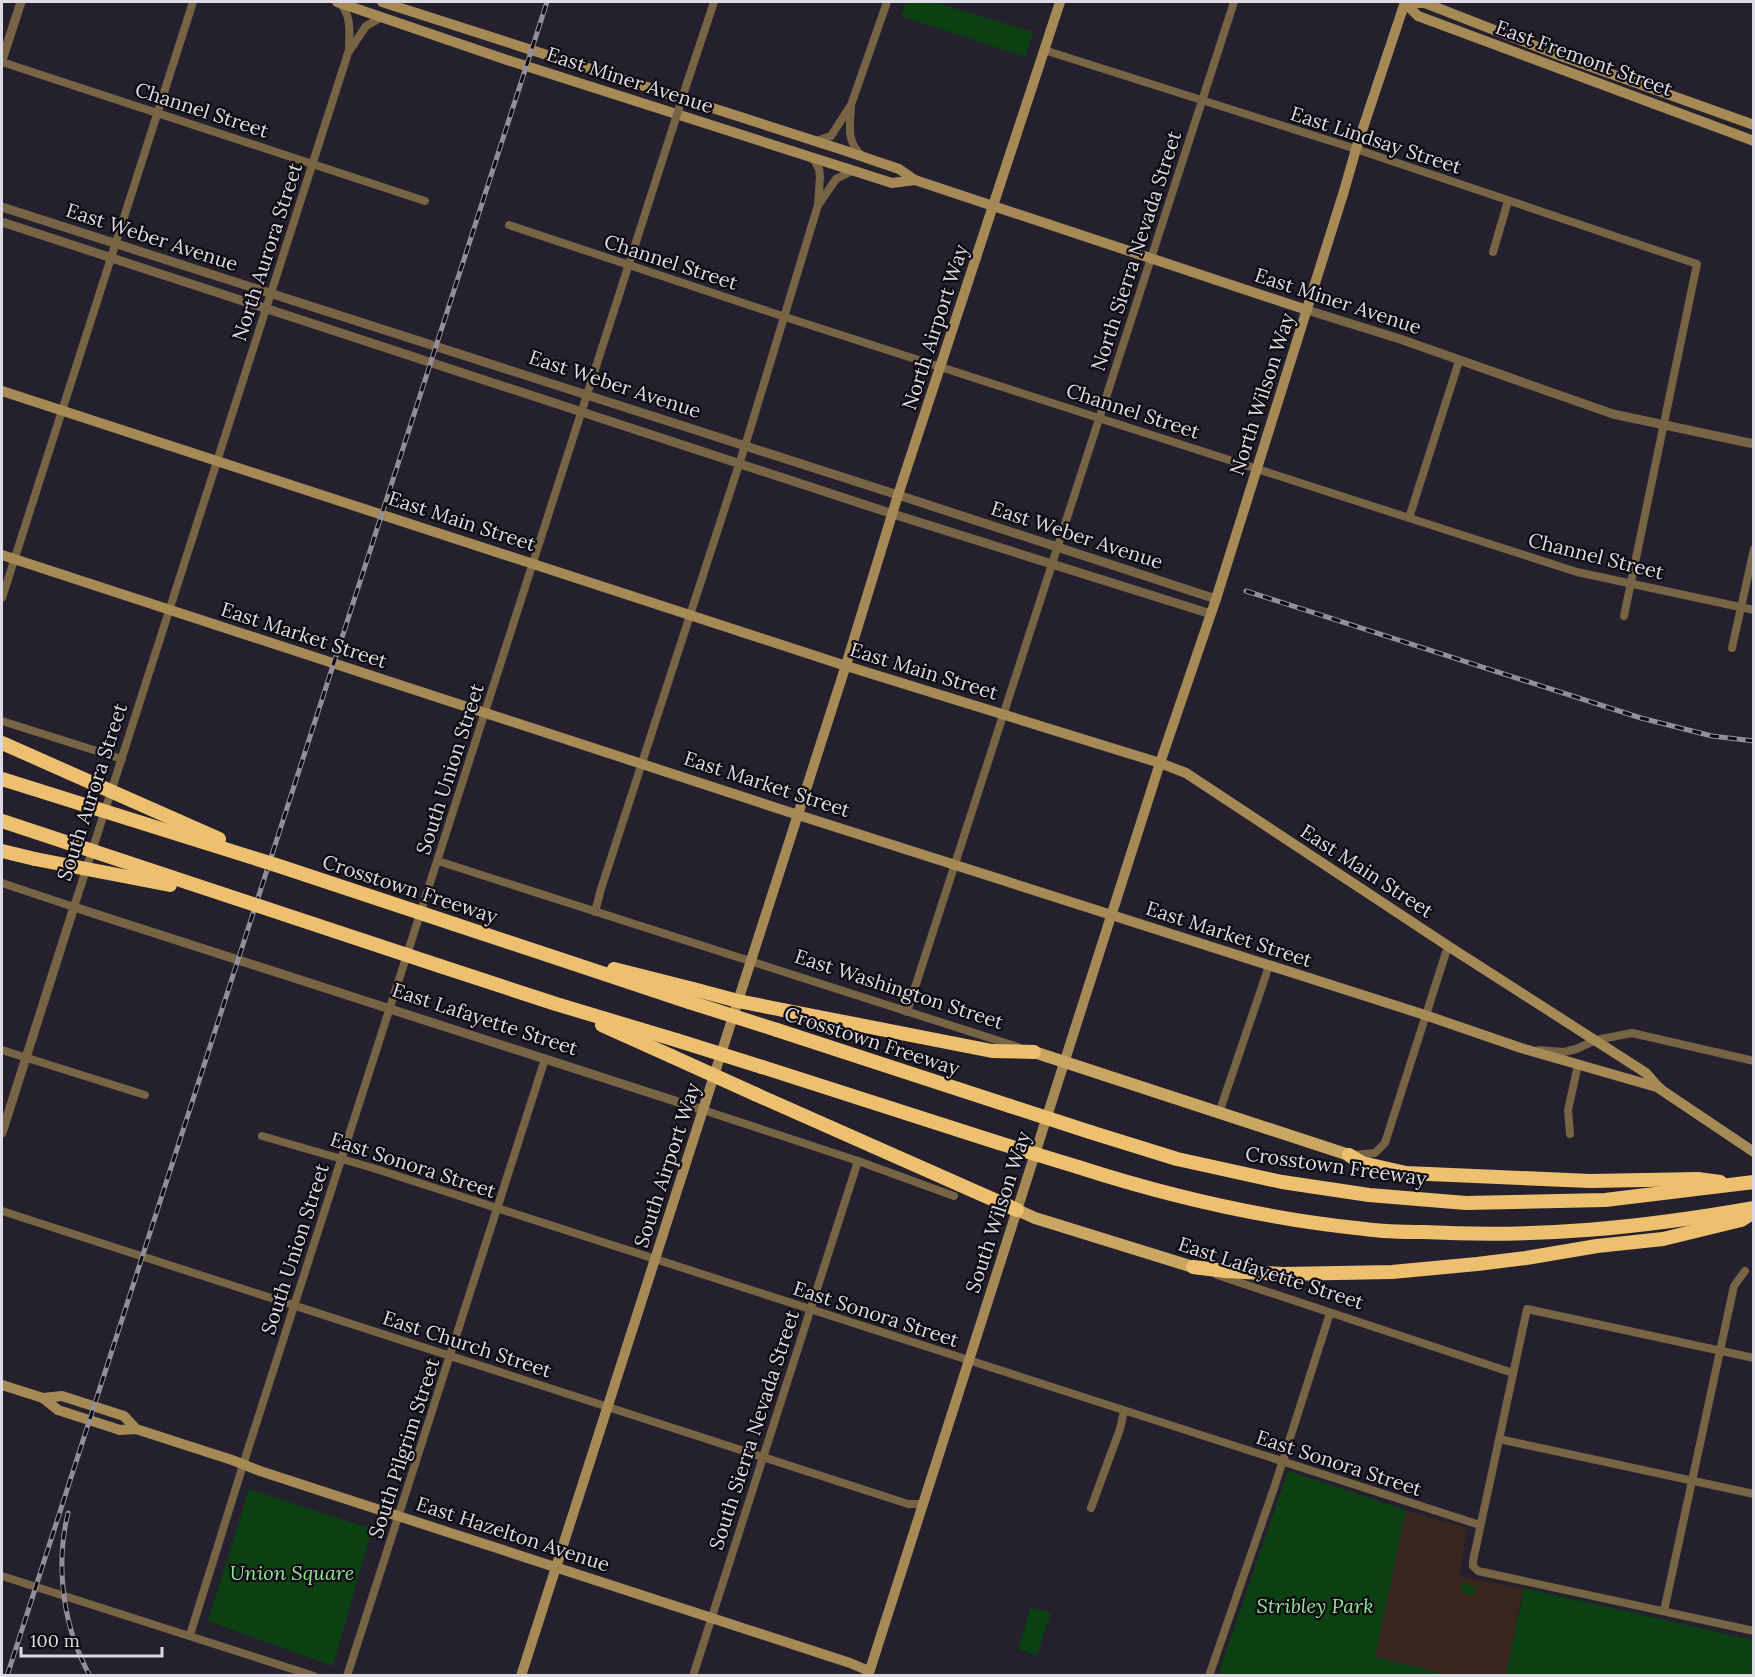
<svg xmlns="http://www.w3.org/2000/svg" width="1755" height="1677" font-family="Lora,serif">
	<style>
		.education { fill: #37251e }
		.green { fill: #0b4013 }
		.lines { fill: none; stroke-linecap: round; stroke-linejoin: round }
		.minor { stroke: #766445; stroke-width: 8 }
		.tertiary { stroke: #766445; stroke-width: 9 }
		.secondary { stroke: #a58a56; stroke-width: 10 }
		.primary { stroke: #caa663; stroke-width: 12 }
		.motorway { stroke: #ecc06e; stroke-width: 14 }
		.rail-casing { stroke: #938f99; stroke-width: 5 }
		.rail { stroke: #0d0b11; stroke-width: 3; stroke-dasharray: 9; stroke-linecap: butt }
		.minor-bridge { stroke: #766445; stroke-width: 8 }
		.motorway-bridge { stroke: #ecc06e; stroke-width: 14 }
		.labels { text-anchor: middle; stroke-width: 4.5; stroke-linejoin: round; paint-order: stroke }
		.street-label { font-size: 20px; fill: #dfdbe4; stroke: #0d0b11 }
		.park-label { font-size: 20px; font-style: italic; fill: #8fe693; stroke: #0d0b11 }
	</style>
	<rect width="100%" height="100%" fill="#25202d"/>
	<path class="education" d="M1406,1510L1467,1528L1459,1576L1523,1588L1506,1675H1448L1375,1657Z"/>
	<g class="green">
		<path d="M906,2H934L1033,32L1025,57L901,16Z"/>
		<path d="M1288,1471L1406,1510L1375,1657L1448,1675H1218Z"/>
		<path d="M249,1489L372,1529L333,1666L208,1621Z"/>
		<path d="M1465,1583L1477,1588L1472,1596L1461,1591L1462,1585Z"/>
		<path d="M1524,1588L1753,1640V1675H1506Z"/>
		<path d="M1031,1607L1051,1613L1037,1655L1018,1649Z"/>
	</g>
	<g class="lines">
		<g class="minor">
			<path d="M341,4C352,18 349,32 349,49"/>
			<path d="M1044,50L1356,149L1697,264L1624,616"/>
			<path d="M2,62L425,201"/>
			<path d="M687,83L714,2"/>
			<path d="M851,106C850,127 846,141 862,156"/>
			<path d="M816,141L831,136L851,105L887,2"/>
			<path d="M819,204L836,179L854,170"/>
			<path d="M509,225L785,317L1577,572L1754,610"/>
			<path d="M1493,252L1508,201"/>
			<path d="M1409,518L1459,361"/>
			<path d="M2,598L193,2"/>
			<path d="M1732,648L1754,549"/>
			<path d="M2,721L122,759"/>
			<path d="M438,861L1018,1047"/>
			<path d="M2,883L74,907L348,53L366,26L382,17"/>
			<path d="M595,912L601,889L745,446L818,205L820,177L819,169L813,158"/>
			<path d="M907,1012L1234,2"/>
			<path d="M2,1050L145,1095"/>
			<path d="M1539,1050L1564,1052L1576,1049L1596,1040L1632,1033L1754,1061"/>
			<path d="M703,1110L858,1161L954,1196"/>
			<path d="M1219,1113L1269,966"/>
			<path d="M1570,1134L1568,1110L1578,1065"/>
			<path d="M262,1136L373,1168L1480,1525"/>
			<path d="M1352,1155L1375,1153L1385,1143L1448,946"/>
			<path d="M2,1211L908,1504H923"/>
			<path d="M1217,1275L1513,1373"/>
			<path d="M1754,1358L1527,1309L1473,1561V1566L1478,1571L1754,1631"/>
			<path d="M1499,1439L1754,1494"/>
			<path d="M1091,1508L1120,1429L1124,1411"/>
			<path d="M2,1576L314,1676"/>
			<path d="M1664,1611L1734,1286L1745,1271"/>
			<path d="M190,1635L249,1446L673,127"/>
			<path d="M347,1676L545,1059"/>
			<path d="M693,1676L858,1161"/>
			<path d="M1209,1676L1275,1485L1330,1313"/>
		</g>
		<g class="tertiary">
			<path d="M2,60L21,2"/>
			<path d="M2,207L898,495L1216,599"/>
			<path d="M2,222L893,514L1211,614"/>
			<path d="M1307,310L1400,339L1613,414L1754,444"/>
			<path d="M2,1133L74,907L703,1110"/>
		</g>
		<g class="secondary">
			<path d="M337,2L504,59L892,183L915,180"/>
			<path d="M382,2L840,149L899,169L915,180L1307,310"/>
			<path d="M1405,3L1418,16L1754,141"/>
			<path d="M1405,3H1425L1561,56L1754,125"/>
			<path d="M2,391L840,664L1160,763L1186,773L1448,946L1646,1073L1660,1089L1754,1152"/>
			<path d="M2,555L792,813L1425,1015L1521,1048L1660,1088"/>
			<path d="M2,1385L43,1398L58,1410L120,1430L136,1429L232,1460L260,1471L850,1663L869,1671"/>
			<path d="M43,1398L62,1396L124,1416L136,1429"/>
			<path d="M521,1676L846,665L898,495L1060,2"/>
			<path d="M868,1676L1160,763L1216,599L1344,191L1356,149L1405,2"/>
		</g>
		<g class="primary">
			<path d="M1034,1052L1349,1155"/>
			<path d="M1017,1210L1035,1218L1193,1267"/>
		</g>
		<g class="motorway">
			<path d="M2,851L35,859"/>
			<path d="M454,924L689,1002"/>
			<path d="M440,966L556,1004L676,1040"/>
			<path d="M614,969L693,989"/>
			<path d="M783,1010L992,1051L1034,1052"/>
			<path d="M602,1025L671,1056"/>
			<path d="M777,1030L1010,1106"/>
			<path d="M762,1067L999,1143"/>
			<path d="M755,1094L1017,1210"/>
			<path d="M1090,1132L1177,1159L1282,1182L1369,1195L1466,1203L1605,1200L1754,1182"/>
			<path d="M1349,1155L1362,1163L1406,1173L1590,1181L1698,1179L1720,1182"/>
			<path d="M1078,1167C1171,1197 1267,1219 1365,1229C1385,1232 1405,1232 1424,1232C1538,1238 1641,1228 1754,1208"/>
			<path d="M1193,1267L1225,1271L1283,1274L1392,1272L1477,1264L1526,1258L1597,1246L1663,1239L1741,1220L1754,1212"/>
		</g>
		<g class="rail-casing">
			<g id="rail">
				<path d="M1246,591L1641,718L1712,736L1754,741"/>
				<path d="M68,1513C55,1567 63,1627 90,1676"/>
				<path d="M7,1676L547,2"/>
			</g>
		</g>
		<use href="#rail" class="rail"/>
		<path class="minor-bridge" d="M673,127L687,83"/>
		<g class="motorway-bridge">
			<path d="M2,743L219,839"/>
			<path d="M2,779L279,866L454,924"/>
			<path d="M2,821L440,966"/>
			<path d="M35,859L170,885"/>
			<path d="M693,989L738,1001L783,1010"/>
			<path d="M689,1002L777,1030"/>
			<path d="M676,1040L762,1067"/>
			<path d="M671,1056L755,1094"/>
			<path d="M1010,1106L1090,1132"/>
			<path d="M999,1143L1078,1167"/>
		</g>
	</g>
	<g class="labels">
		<g class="street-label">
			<text transform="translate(1584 58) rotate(20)" y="7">East Fremont Street</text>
			<text transform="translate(630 80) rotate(18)" y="7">East Miner Avenue</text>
			<text transform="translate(202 110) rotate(18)" y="7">Channel Street</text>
			<text transform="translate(1376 140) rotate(18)" y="7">East Lindsay Street</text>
			<text transform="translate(152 237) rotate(18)" y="7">East Weber Avenue</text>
			<text transform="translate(1136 251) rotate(-72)" y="7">North Sierra Nevada Street</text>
			<text transform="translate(267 252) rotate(-72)" y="7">North Aurora Street</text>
			<text transform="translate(671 262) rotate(18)" y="7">Channel Street</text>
			<text transform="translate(1338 301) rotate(18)" y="7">East Miner Avenue</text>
			<text transform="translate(935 327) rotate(-72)" y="7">North Airport Way</text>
			<text transform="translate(615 384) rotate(18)" y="7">East Weber Avenue</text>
			<text transform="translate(1262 394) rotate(-72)" y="7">North Wilson Way</text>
			<text transform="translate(1133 411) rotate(18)" y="7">Channel Street</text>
			<text transform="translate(462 521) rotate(18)" y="7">East Main Street</text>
			<text transform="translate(1077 535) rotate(18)" y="7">East Weber Avenue</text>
			<text transform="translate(1596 556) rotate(14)" y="7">Channel Street</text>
			<text transform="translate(304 635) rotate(18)" y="7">East Market Street</text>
			<text transform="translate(924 671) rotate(17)" y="7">East Main Street</text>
			<text transform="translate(450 769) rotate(-72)" y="7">South Union Street</text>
			<text transform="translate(767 784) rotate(18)" y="7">East Market Street</text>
			<text transform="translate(92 792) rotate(-72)" y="7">South Aurora Street</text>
			<text transform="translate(1367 871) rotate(33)" y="7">East Main Street</text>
			<text transform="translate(410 889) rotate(18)" y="7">Crosstown Freeway</text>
			<text transform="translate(1229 934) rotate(18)" y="7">East Market Street</text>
			<text transform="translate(899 989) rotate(18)" y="7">East Washington Street</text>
			<text transform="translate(485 1019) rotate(18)" y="7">East Lafayette Street</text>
			<text transform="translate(872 1041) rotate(18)" y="7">Crosstown Freeway</text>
			<text transform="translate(413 1165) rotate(18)" y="7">East Sonora Street</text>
			<text transform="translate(667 1165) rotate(-72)" y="7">South Airport Way</text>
			<text transform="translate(1336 1166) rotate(8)" y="7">Crosstown Freeway</text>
			<text transform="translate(998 1212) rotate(-72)" y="7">South Wilson Way</text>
			<text transform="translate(295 1249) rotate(-72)" y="7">South Union Street</text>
			<text transform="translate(1271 1273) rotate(18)" y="7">East Lafayette Street</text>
			<text transform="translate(876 1314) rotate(18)" y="7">East Sonora Street</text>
			<text transform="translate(467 1344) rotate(18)" y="7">East Church Street</text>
			<text transform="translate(754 1430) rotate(-72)" y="7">South Sierra Nevada Street</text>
			<text transform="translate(404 1448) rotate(-72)" y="7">South Pilgrim Street</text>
			<text transform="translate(1339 1463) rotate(18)" y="7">East Sonora Street</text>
			<text transform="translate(513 1534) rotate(18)" y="7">East Hazelton Avenue</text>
		</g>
		<g class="park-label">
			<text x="292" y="1580">Union Square</text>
			<text x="1315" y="1613">Stribley Park</text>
		</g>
	</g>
	<rect width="1755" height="1677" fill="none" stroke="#dfdbe4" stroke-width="6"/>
	<path d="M21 1647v9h141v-9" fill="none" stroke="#dfdbe4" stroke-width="3"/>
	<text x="30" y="1647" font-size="18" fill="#dfdbe4" stroke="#0d0b11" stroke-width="4.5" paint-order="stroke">100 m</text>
</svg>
